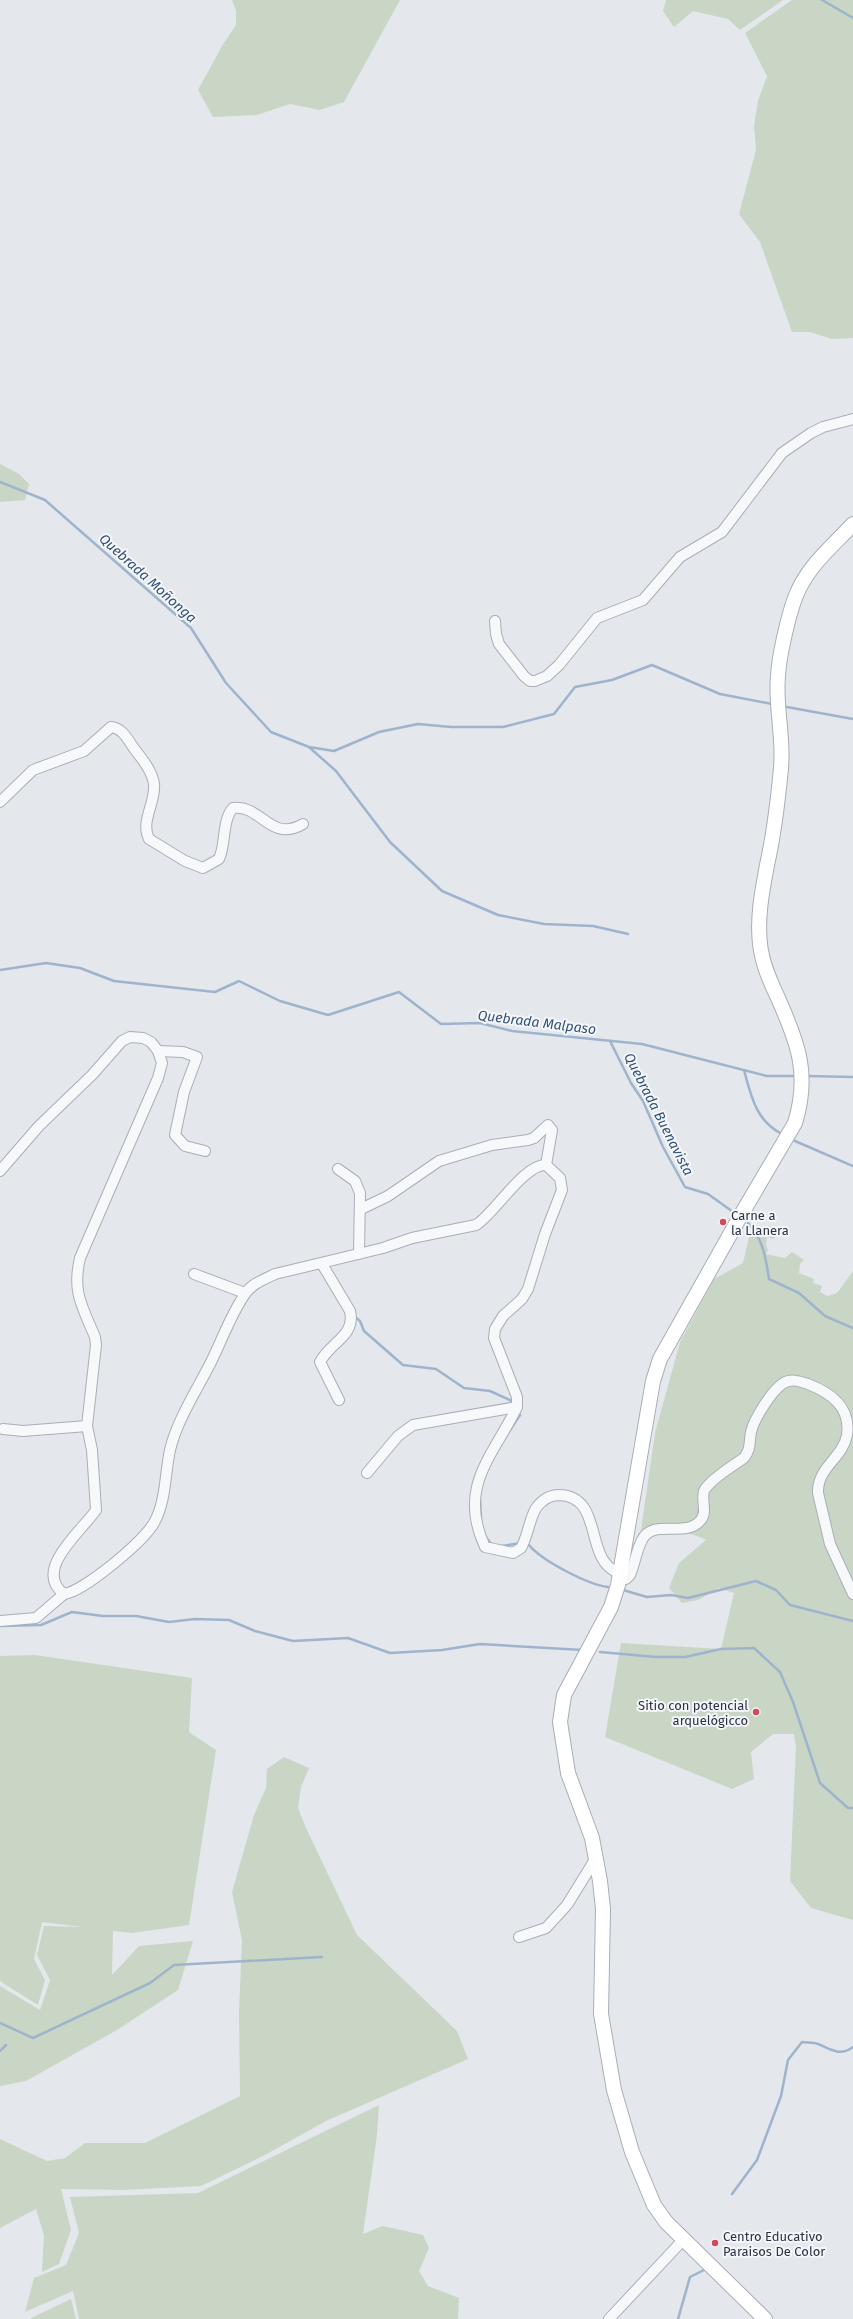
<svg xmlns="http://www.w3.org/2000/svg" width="853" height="2319" font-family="'Fira Sans',sans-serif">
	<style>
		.green { fill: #c9d6c5 }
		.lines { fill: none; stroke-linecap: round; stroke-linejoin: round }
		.stream { stroke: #9fb4cc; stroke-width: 2.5 }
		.street-casing { stroke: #a9aeb7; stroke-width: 12 }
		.secondary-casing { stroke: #a9aeb7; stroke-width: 16 }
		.street { stroke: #f7f8fa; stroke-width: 10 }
		.secondary { stroke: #fff; stroke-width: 14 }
		.poi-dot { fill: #d1495b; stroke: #f4f6f9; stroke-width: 1.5 }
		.labels { text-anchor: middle; stroke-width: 4; stroke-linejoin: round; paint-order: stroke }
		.poi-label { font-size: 13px; fill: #2b3445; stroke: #f4f6f9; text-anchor: start }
		.water-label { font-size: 14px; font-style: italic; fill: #34527a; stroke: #f4f6f9 }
	</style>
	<rect width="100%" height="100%" fill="#e4e7ec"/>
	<g class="green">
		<path d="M232,0H400L344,102L320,110L290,104L257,115L213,117L198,90L222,46L236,25V11Z"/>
		<path d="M666,0H783L740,30L728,19L693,11L674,27L663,11Z"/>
		<path d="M792,0H853V338L832,339L810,332H792L760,242L739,214L756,150L754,125L758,101L767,76L745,33Z"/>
		<path d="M0,464L19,474L29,484L25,500L0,502Z"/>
		<path d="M768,1226L778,1229L774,1239L767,1237L766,1245L768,1250L766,1254L785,1258L792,1252L804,1260L800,1264L799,1273L814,1279L813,1283L822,1286L820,1292L827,1296L837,1293L853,1271V1920L811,1908L790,1881L796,1747L794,1734H773L751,1752L754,1779L732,1789L605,1737L621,1643L721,1649L734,1593L719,1588L698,1600L682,1603L669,1588L679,1563L706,1540C683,1528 664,1534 640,1537L655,1433L680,1342L714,1279L743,1263L750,1233Z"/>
		<path d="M35,1655L192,1678L189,1732L216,1750L189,1925L132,1933L113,1931L112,1975L139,1946L193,1941L178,1990L117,2030L26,2081L0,2086V1986L40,2010L50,1980L37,1955L44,1926L82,1927L42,1922L34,1959L45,1980L38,2005L0,1981V1656Z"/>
		<path d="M284,1757L309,1768L301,1787L298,1808L306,1828L357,1935L457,2031L468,2059L326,2121L263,2156L201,2186L123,2190L61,2189L71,2230L59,2264L42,2272L44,2235L36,2209L0,2228V2139L47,2161L65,2158L85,2143H145L240,2096L239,2011L242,1940L232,1892L254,1815L266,1788L267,1769Z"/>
		<path d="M379,2105L377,2135L363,2234L383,2226L423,2235L429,2248L419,2271L428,2286L459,2298L458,2319H79L73,2291L25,2312L34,2278L66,2265L79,2233L70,2197L198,2193Z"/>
		<path d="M71,2299L76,2319H29Z"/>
	</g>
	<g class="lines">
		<g class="stream">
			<path d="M822,0L853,18"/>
			<path d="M0,482L45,500L191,628L226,683L271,732L309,747L334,751L379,732L418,724L451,727H503L554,714L575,687L612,680L652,665L720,694L772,704"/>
			<path d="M787,707L853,719"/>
			<path d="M310,748L336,771L390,842L442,891L498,915L544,924L593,926L628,934"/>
			<path d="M0,970L46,963L80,968L114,981L215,992L239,981L280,1001L328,1015L399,992L441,1024L480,1023L512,1031L642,1044L767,1076H797"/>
			<path d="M610,1041L631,1083L643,1101L663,1147L685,1187L708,1194L736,1214"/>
			<path d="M744,1070C751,1096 756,1121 782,1134"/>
			<path d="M806,1076L853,1077"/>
			<path d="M795,1141L853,1166"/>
			<path d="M748,1223C763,1238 766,1259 769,1279L799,1293L825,1316L853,1328"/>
			<path d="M354,1316L360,1321L364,1331L403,1365L436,1369L464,1388L490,1391L514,1402"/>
			<path d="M508,1433L520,1415"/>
			<path d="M480,1499L481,1518"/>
			<path d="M485,1536L493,1546"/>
			<path d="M529,1545C542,1561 589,1585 608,1587"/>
			<path d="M502,1546L521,1543"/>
			<path d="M623,1590L647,1597L671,1595L688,1598L756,1581L776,1590L790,1605L853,1621"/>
			<path d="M0,1626L41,1625L72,1612L103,1616H136L169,1622L195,1619L229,1620L255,1631L293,1641L348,1638L390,1653L442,1650L480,1644L583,1650"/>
			<path d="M600,1652L656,1657H685L721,1649L754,1648L780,1672L793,1702L820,1783L848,1808H853"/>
			<path d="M0,2023L33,2038L150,1983L174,1965L322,1957"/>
			<path d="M0,2051L6,2045"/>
			<path d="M732,2194L757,2160L781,2096L788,2060L802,2042C807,2043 813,2042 818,2044C830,2049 840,2057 853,2047"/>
			<path d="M678,2319L690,2277L704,2270"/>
		</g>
		<g class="street-casing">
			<g id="street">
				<path d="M495,621L496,634L499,644L524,676L530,681H535L547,676L559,665L597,618L643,600L680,557L722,532L782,453L811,433L823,427L853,419"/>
				<path d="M0,802L33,770L84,751L111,727C122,728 127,738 133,747C141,758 152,770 154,784C156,803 140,821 149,839L185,861L203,868L219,859C226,844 222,820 233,808C261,804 270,843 303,824"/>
				<path d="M158,1051L183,1052L197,1057L184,1092L175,1135L185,1146L205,1151"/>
				<path d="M338,1169L355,1181L360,1193L359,1254"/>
				<path d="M0,1171L39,1126L92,1075L122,1041L130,1037L143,1038L151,1042L158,1051L162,1063L158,1078L80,1258C72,1292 82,1306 95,1337L96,1345L87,1426L92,1450L96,1510C82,1531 32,1570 64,1594C83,1592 146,1540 155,1521C166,1500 165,1473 170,1450C177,1420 197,1390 211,1362C222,1340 231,1314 245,1294C251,1284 265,1279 275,1274L383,1248L412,1238L476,1225C495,1213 524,1164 546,1165L560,1178L562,1190L545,1234L528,1289L522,1299L503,1316L495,1329L494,1338L517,1397V1407C493,1456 457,1487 485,1547L513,1553L521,1548C528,1536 529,1520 536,1508C542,1500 549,1495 559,1495C604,1496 584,1559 617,1572L620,1579H626L630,1575C635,1564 636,1551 642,1540C653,1518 685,1538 700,1521C708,1513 701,1501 704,1491C708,1481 735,1464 744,1458C751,1449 749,1443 751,1432C754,1419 771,1392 782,1384C790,1378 799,1381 808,1384C831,1393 851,1407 847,1435C843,1458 817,1467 818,1493L830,1544L853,1594"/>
				<path d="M361,1209L388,1196L439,1161L492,1145L528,1140L534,1138L548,1125L552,1130L546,1165"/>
				<path d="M322,1264L350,1311C356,1336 330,1342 320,1362L339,1400"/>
				<path d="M194,1274L245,1293"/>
				<path d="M3,1429L23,1431L87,1426"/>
				<path d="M367,1473L398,1436L413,1425L517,1407"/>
				<path d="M0,1621L36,1618L64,1594"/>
				<path d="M519,1937L546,1928L567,1905L596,1858"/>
				<path d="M609,2319L684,2239"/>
			</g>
		</g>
		<g class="secondary-casing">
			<path id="secondary" d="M765,2319L666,2222L654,2205L632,2152L614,2090L601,2014L603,1909L600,1881L592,1838L568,1773L560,1722L564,1695L611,1607L618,1585L653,1381L660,1359L741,1215L795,1123C810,1074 798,1043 778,998C770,981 762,963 760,944C757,917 762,892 767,865C774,834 778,800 781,768C784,737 775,706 778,676C779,656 788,617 795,598C807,566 831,548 853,524"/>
		</g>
		<use href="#street" class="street"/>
		<use href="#secondary" class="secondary"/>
	</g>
	<g class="poi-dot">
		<circle cx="723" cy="1222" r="4"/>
		<circle cx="756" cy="1712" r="4"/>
		<circle cx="715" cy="2243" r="4"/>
	</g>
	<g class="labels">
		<g class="poi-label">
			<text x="731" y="1220">Carne a<tspan x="731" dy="15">la Llanera</tspan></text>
			<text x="748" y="1710" text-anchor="end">Sitio con potencial<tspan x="748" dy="15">arquelógicco</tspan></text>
			<text x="723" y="2241">Centro Educativo<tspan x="723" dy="15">Paraisos De Color</tspan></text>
		</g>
		<g class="water-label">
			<text transform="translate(148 578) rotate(42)" y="5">Quebrada Moñonga</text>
			<text transform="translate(537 1022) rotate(7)" y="5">Quebrada Malpaso</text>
			<text transform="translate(659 1114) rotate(63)" y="5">Quebrada Buenavista</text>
		</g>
	</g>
</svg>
